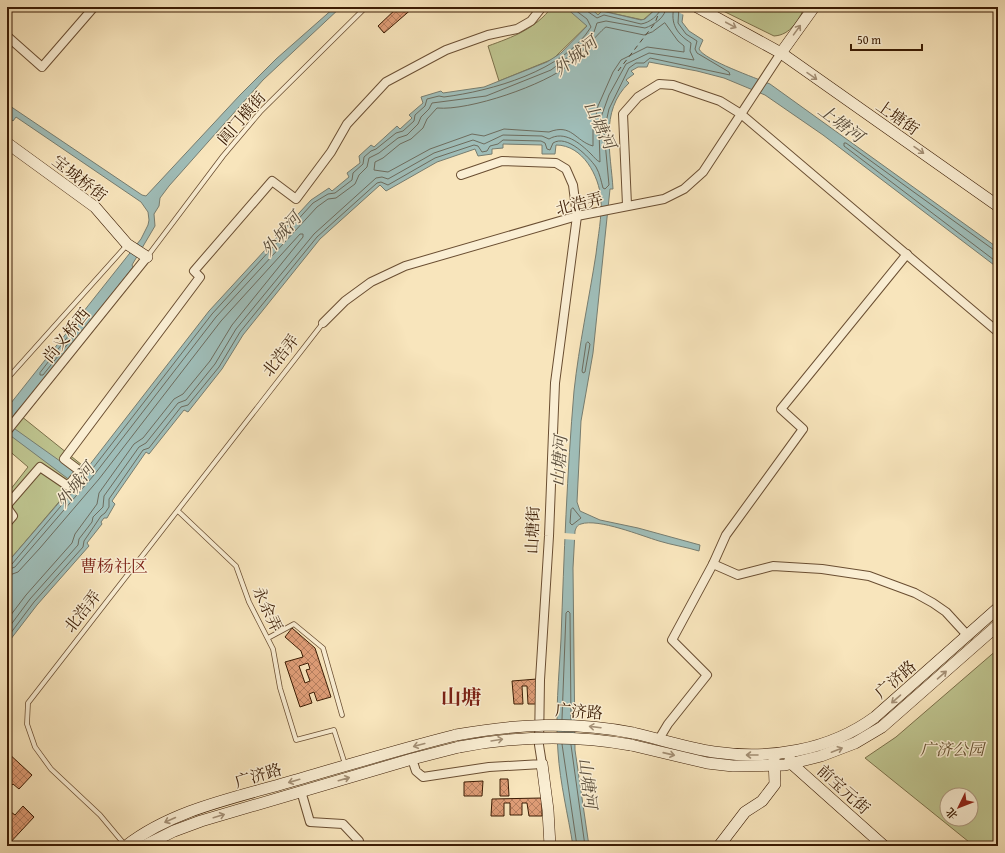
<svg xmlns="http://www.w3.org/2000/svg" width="1005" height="853" font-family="'Gentium Book Plus','Noto Serif SC',serif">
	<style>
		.park { fill: #bec48f; stroke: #7c704a; fill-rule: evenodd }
		.water { fill: #9fbdb8; stroke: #777d70 }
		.pier { fill: #f8e5bc }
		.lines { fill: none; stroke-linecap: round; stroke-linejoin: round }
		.shore { stroke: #6d6c5e; stroke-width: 1 }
		.ferry { stroke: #594c3a; stroke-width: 1; stroke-dasharray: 5 4; stroke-linecap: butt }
		.building { fill: url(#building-cross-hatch); stroke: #3b1c04; fill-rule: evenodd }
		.lane-casing { stroke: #6a4e32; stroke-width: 5.5 }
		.street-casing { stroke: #6a4e32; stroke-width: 10 }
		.secondary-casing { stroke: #3b1c04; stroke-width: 12 }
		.lane { stroke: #faeed3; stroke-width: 4 }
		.street { stroke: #faeed3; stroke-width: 8 }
		.secondary { stroke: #faeed3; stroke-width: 11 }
		.secondary-bridge-casing { stroke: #3b1c04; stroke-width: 12; stroke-linecap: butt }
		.secondary-bridge { stroke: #faeed3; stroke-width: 11 }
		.oneway { stroke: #a49076 }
		.labels { text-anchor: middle; stroke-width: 3; stroke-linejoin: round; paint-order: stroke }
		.street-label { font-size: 16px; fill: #3b1c04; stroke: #faeed3 }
		.park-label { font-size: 16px; font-style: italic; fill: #624e2e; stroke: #faeed3 }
		.water-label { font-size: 17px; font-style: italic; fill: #594c3a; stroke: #faeed3 }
		.neighbourhood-label { font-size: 17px; fill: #7a1f14; stroke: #faeed3 }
		.district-label { font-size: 20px; font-weight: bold; fill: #7a1f14; stroke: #faeed3 }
	</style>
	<defs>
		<pattern id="building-cross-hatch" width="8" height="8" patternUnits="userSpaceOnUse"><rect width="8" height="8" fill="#df9d77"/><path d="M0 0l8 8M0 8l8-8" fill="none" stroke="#b67f5f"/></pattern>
	</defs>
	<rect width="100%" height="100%" fill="#f8e5bc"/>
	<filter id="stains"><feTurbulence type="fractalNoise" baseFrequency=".005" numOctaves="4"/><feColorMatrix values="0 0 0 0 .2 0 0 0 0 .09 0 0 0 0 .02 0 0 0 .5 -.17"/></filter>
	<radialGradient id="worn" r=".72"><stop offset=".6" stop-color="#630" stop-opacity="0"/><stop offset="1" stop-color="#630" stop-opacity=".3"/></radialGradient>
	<g class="park">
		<path d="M552,7H658L643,20L602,11L553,59L499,81L488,46C513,37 535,29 552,7Z"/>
		<path d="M715,7H805C798,20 791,35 774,36Z"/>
		<path d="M16,412L87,469L7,563V494L28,467L7,449V426Z"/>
		<path d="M998,649V846H974L865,758L896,737ZM947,795H971V819H947Z"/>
	</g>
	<path class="water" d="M335,7H341L263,80L169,186L160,198L159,206L154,214L155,226L132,265L133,267L41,385L16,412L8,424L81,476L209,311L311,200L329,188L332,191L349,177L347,173L360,163L359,156L371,145L374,147L397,126L400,129L412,118L409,115L423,103L421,97L441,91L443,93L484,87L547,62L561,53L587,26L565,7C578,7 589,5 598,15L602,11L641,20L645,19L658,7H684L682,22L689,31L703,40L699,49C704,60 756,78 770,84L998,248V268L823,135L765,95L724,78L697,71L649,62L647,67H638L631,71L634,74L626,80L629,83C599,111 611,153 613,189H610L593,353L581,421L577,502L580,511L600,520L638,528L700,545L699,551C686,547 672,545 659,541C642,536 598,518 581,524C577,525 576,528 575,531L573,568L575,750L589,846H573C568,815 560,783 558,752C555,715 559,676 561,639C564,556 567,473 574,391C579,345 589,299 596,254C598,236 602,217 601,199C599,176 583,145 556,145L555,154H542V145L503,144V148L492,149V154L478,156L475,149L437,162L386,191L380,185L320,239L243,335L222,369L188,412L184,410L149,454L146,452L112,501L115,504L107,518H104L101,522L102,524L87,543L89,546L37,605L7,644V563L75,484L7,433V408L141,239L148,225L149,220L148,212L141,202L16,117L13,121L7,116V104L142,195L146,196L240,95L276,59Z"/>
	<g class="pier">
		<path d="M669,7H686L684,15L682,14Z"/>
		<path d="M564,533L576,534V540L563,539Z"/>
	</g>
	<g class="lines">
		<g class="shore">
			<path d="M586,7L587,11L597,18L604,15L641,24C649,23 660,15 661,7"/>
			<path d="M665,23L678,41L684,46V52L647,47L621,60L613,72L598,106L593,129V146C575,141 572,123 549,132L504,129L484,136L472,134L430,149L388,172L374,170L375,162L383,158L400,144L411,139L423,128L427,119L437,108C469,111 545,85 570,64C578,57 602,29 606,27L644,35L652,32Z"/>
			<path d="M998,251L994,250L846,143H844V146L998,263"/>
			<path d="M71,333L74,334V336L43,375H40V373Z"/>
			<path d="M588,342L590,344L585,372L583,373L582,371L586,344Z"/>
			<path d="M79,480L84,479L90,472L212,314L313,203L328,194L335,193L352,180L353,173L363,164L364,157L371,151L376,149L396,133L403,131L414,121L415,115L425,106L427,99L439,96L444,97C491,91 564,71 591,27L587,19L571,7"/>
			<path d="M573,508L581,518L572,525L570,523L571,510Z"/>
			<path d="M7,565L12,564L77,487L78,481"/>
			<path d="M7,570L15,567L94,475L216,317L317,207L328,199L336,198L355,184L359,175L367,167L369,158L379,153L398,138L407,135L418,124L421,117L429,109L432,103L486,96L551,70L577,50L594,32L597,23L606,21L645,28C654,25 666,17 666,7"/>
			<path d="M7,576L18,572L40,548L99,479L221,321L300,234H303V237L232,325L210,361L183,394L174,399L143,438L134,444L99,493L97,504L75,534L72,543L26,595L7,620"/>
			<path d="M7,630L30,599L78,545L79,539L92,522L93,517L103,507L104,496L139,447L146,443L178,403L186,400L215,364L236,329L314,234L376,178L382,177L388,179L434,153L473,140L484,144L503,135L542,136L549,139C564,130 580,143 591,154C594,157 597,161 600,162L599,131L600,120L609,95L626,64L649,53L694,60L690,51L691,43C677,34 670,24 674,7"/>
			<path d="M7,638L34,602L83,547L84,541L101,516L105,513L109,507V499L143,450L149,448L181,407L188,405L219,367L240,332L317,237L377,183L381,182L388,185L435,158L474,145L478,146L482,152L487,151L490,146L498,144L503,140L541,141L545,143L547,149L550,150L553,143C567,134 589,157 596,167C600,174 601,181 603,188L605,189L609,185L604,131L609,109L629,68L636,63H644L650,58L730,75L729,72L697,53L695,49L697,41L686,34L678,23L679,7"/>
			<path d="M562,719L566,613L568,611L570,613L571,719"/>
			<path d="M562,744L577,846"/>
			<path d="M571,745L585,846"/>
		</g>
		<path class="ferry" d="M618,71L655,23L661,7"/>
	</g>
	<g class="building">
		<path d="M398,7H414L384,33L378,26Z"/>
		<path d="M292,628L315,648L331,697L317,701L314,692L309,694L312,703L300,707L285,662L303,657L301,651L285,637ZM308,663L310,669L306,670L310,681L305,683L299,666Z"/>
		<path d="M537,679L536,704H528L527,686H522L523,704H514L512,681Z"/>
		<path d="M7,752L32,775L19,789L13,784L7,790Z"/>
		<path d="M500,779H508L509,796H500Z"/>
		<path d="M483,781L482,796H464V782Z"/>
		<path d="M542,798V816H529L527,803H522V815H510V803H504V816H491L492,799Z"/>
		<path d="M23,806L34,817L7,846V809L15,815Z"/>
	</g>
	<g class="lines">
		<g class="lane-casing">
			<g id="lane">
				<path d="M147,257L223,156L261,111L366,7"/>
				<path d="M7,379L127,245"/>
				<path d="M178,511L236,566L249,602L273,649L280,688L296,740L334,730L345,764"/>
				<path d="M268,638L294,624L323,648L342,715"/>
				<path d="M125,845L100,815L51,769L35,747L27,724L28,703L323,323"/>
			</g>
		</g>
		<g class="street-casing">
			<g id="street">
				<path d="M7,36L42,67L94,7"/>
				<path d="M627,205L623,114L638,97L659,84L673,85L720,101L741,114L998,332"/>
				<path d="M323,323L345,301L371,282L405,266L577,216L664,199L684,189L703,172L781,53"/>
				<path d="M7,431L147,257"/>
				<path d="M7,523L13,516L8,509V504L40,467L68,486L80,471L64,459L200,277L194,271L272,181L296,199L331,152L347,124L386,82L446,50L488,35L517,29L531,21L542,7"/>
				<path d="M713,564L738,575L773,566L822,569L869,576L915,593L933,603L946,612L968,636"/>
				<path d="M659,739L668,724L707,675L672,640L713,564L726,535L803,429L781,409L907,254"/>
				<path d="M412,759L416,771L423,777L489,767L542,764L539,745L540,680L549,536L553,433L555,383L577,216L573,185L566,169L556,163L502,161L461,175"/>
				<path d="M301,791L310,822L343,824L359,841V846"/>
			</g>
		</g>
		<g class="secondary-casing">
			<g id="secondary">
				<path d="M697,7L781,53L998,206"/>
				<path d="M781,53L814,7"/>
				<path d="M7,143L95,207L127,244L147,257"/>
				<path d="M633,733C660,739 687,748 714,752C769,760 829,751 875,717L998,608"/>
				<path d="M631,745L707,763L733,766L785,765L821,756L855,743L882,727L998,625"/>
				<path d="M790,759L792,764L884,846"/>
				<path d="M542,764L548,810L550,846"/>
				<path d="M126,846C172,810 234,798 289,782C345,766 400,749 456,735"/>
				<path d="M144,846L174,831L201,821L412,759L459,747"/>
				<path d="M719,846L745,812L762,801L775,784L774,758"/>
			</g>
		</g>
		<use href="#lane" class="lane"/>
		<use href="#street" class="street"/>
		<use href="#secondary" class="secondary"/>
		<g class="secondary-bridge-casing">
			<g id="secondary-bridge">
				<path d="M456,735C516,724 573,721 633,733"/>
				<path d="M459,747C517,736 572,734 631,745"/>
			</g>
		</g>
		<use href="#secondary-bridge" class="secondary-bridge"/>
	</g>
	<defs><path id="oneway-shaft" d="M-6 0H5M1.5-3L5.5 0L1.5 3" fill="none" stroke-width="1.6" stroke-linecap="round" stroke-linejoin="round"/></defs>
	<g class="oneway">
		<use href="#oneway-shaft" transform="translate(731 25) rotate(28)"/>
		<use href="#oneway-shaft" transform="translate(797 30) rotate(-54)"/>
		<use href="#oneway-shaft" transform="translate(812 76) rotate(35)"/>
		<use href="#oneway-shaft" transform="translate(919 150) rotate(35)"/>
		<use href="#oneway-shaft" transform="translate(942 675) rotate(-41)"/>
		<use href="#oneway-shaft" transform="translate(896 699) rotate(139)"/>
		<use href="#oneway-shaft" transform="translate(595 727) rotate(-173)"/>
		<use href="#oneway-shaft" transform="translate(497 740) rotate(-9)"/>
		<use href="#oneway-shaft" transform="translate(419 745) rotate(165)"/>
		<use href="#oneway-shaft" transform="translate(837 750) rotate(-21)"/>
		<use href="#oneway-shaft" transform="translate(669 754) rotate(13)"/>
		<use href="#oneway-shaft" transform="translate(752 755) rotate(180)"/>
		<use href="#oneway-shaft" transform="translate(344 779) rotate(-16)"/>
		<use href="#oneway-shaft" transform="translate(294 781) rotate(164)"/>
		<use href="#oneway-shaft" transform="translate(219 816) rotate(-17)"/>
		<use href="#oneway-shaft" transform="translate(170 820) rotate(156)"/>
	</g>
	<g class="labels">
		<g class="street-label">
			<text transform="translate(898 117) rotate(35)" y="6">上塘街</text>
			<text transform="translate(241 118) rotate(-49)" y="6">阊门横街</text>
			<text transform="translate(80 178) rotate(38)" y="6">宝城桥街</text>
			<text transform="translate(579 203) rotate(-14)" y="6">北浩弄</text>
			<text transform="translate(66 335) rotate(-51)" y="6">尚义桥西</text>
			<text transform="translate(280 355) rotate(-52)" y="6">北浩弄</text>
			<text transform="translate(532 530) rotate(-88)" y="6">山塘街</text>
			<text transform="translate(268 609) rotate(65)" y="6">永余弄</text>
			<text transform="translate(82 611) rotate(-52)" y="6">北浩弄</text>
			<text transform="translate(895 679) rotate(-41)" y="6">广济路</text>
			<text transform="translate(579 711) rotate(4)" y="6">广济路</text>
			<text transform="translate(258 775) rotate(-17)" y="6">广济路</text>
			<text transform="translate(844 789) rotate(42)" y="6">前宝元街</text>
		</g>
		<g class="park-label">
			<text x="952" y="755">广济公园</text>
		</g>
		<g class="water-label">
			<text transform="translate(575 56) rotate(-39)" y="6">外城河</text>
			<text transform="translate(841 123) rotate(37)" y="6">上塘河</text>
			<text transform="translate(600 125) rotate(64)" y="6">山塘河</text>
			<text transform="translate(281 234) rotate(-49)" y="6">外城河</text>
			<text transform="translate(559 461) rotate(-86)" y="6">山塘河</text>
			<text transform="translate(75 485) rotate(-52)" y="6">外城河</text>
			<text transform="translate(588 783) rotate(83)" y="6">山塘河</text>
		</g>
		<g class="neighbourhood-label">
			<text x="114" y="572">曹杨社区</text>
		</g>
		<g class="district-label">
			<text x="461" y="704">山塘</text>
		</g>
	</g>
	<rect width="1005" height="853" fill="none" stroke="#f8e5bc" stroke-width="24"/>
	<rect x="8" y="8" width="989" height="837" fill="none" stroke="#3b1c04" stroke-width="2"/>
	<rect x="12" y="12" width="981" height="829" fill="none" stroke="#3b1c04"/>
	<g transform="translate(959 807) rotate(227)"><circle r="19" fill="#faeed3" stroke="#ae9a80"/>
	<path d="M0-3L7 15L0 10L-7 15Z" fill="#8f2418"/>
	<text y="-6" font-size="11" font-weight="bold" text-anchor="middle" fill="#3b1c04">北</text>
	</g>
	<path d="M851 44v6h71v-6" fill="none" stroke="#3b1c04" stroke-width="2"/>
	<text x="857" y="44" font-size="12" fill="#3b1c04" stroke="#faeed3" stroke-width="3" paint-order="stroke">50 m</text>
	<rect width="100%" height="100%" filter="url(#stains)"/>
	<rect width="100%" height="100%" fill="url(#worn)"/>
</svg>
